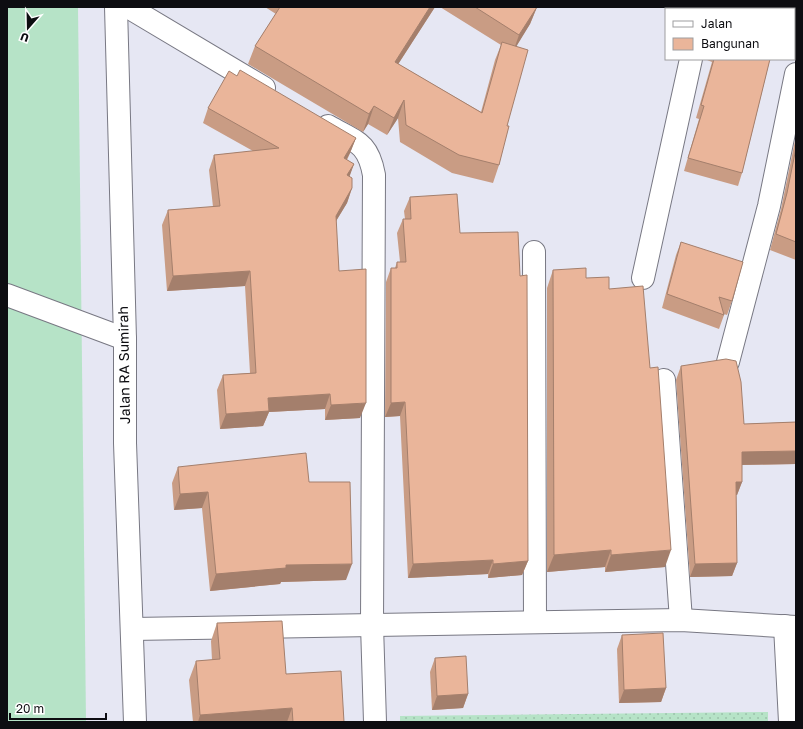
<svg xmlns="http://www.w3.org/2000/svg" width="803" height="729" font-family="'Golos Text',sans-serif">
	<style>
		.grass { fill: url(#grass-dots) }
		.pitch { fill: #b6e3c7 }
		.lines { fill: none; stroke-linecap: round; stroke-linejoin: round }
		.minor-casing { stroke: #787883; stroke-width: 24 }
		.major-casing { stroke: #787883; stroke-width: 24 }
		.minor { stroke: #fff; stroke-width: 22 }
		.major { stroke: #fff; stroke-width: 22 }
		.wall { fill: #c99c84 }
		.shaded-wall { fill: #a47f6c }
		.building { fill: #eab59a; stroke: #a47f6c }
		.labels { text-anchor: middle; stroke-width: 3; stroke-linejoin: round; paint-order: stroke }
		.street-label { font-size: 14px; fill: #0d0d11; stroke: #fff }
	</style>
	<defs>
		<pattern id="grass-dots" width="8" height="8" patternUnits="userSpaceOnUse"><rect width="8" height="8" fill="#b6e3c7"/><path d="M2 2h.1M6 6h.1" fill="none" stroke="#9bc2aa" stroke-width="1.8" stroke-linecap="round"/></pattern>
	</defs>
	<rect width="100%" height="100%" fill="#e6e7f3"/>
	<path class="grass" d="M768,712V722H400V716Z"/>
	<path class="pitch" d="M7,7H78L86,722H7Z"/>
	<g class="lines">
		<g class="minor-casing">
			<g id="minor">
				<path d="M128,7L264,88"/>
				<path d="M702,9V7"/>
				<path d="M328,126C356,142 368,142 374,175L372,625L375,722"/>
				<path d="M534,252L535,622"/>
				<path d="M643,278L691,59"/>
				<path d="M7,295L125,339"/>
				<path d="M728,362L769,206L796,74"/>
				<path d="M664,380L681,620"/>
				<path d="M785,626L790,722"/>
				<path d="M132,629L681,620L796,627"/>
			</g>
		</g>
		<g class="major-casing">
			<path id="major" d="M116,7L125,339V443L135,722"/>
		</g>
		<use href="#minor" class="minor"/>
		<use href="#major" class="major"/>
	</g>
	<g class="wall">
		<path d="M265,7H435L398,64L481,112L495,60L501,45L440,7H537L530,24L516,46L507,126L499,165L493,183L452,173L400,142L398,118L387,135L368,124L363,132L248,64L255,46L276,14Z"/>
		<path d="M707,59H770L742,173L738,186L684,171L699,119L696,118L712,62L707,60Z"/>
		<path d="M208,108L356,138L350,153L347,160L354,164L349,176L352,188L347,203L336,221L339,271L360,418L325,420V409L269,412L263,426L220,429L217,390L223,375L250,373L245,286L167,291L162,225L168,210L213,207L209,170L214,155L253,151L203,123Z"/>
		<path d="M796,136V260L770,250L781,209Z"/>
		<path d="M410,197L460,233L528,561L522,575L488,578V574L408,578L400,416L385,417L386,282L391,268H395L397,262H400L397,233L403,219H405L404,211Z"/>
		<path d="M681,242L732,301L727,315L724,314V315L719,329L662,308L676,255Z"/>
		<path d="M553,270L586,278L609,289L665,567L605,572V567L547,572V288Z"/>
		<path d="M681,366L744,424L796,422V464L742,465V482L737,495H736L737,563L732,576L690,577L676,380Z"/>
		<path d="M178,467L309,482L346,580L281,582L280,584L210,591L202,508L174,510L172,483Z"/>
		<path d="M217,623L286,674L344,722H193L189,680L196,661L212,660L211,641Z"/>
		<path d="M622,635L666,688L661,702L619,703L617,649Z"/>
		<path d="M435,658L468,694L463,708L432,710L430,672Z"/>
	</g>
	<g class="shaded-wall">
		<path d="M430,7H435L388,80L395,62Z"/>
		<path d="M537,7L530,24L513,52L519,35Z"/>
		<path d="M404,100L398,118L387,135L394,118Z"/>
		<path d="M374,106L368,124L363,132L369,114Z"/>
		<path d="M356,138L350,153L339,173L344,158Z"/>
		<path d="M354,164L349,178L347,175Z"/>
		<path d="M352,188L347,203L330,231L336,216Z"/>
		<path d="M250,271L245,286L167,291L173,276Z"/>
		<path d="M330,394L325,409L269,412L263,426L220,429L226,414L268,398Z"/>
		<path d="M405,402L400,416L385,417L391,403Z"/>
		<path d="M366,403L360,418L325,420L331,405Z"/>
		<path d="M796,451V464L737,465L742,452Z"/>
		<path d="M736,482H742L737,495H731Z"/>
		<path d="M208,492L202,508L174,510L180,494Z"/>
		<path d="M611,550L605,567L547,572L554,555Z"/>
		<path d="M671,550L665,567L605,572L611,555Z"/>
		<path d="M493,560L488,574L408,578L413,564Z"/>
		<path d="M528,561L522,575L488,578L493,564Z"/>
		<path d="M737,563L732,576L690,577L695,564Z"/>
		<path d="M352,564L346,580L281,582L280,584L210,591L216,574L286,565Z"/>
		<path d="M666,688L661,702L619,703L624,690Z"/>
		<path d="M468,694L463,708L432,710L437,696Z"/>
		<path d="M292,708L287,722H198L200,715Z"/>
	</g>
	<g class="building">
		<path d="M280,7H430L395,62L482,113L502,42L528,50L507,126H509L499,165L459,155L406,125L404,100L394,118L374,106L369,114L255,46Z"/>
		<path d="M475,7H537L519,35Z"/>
		<path d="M722,7H747L754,9H722Z"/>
		<path d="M714,59H770L742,173L688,158L704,106L701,105Z"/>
		<path d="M240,70L356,138L344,158L354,164L347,175L352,178V188L336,216L339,271L366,269V403L331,405L330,394L268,398L269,411L226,414L223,375L256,373L250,271L173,276L168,210L220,206L214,155L279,148L208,108L229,71L237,76Z"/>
		<path d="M796,148V242L776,234L787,193Z"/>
		<path d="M457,194L460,233L518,232L520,276L527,275L528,561L493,564V560L413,564L405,402L391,403V268H397V262H406L403,219H411L410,197Z"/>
		<path d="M681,242L743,262L732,301L719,297L724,315L667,294Z"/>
		<path d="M586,268V278L609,277V289L643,286L650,368L658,367L671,550L611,555V550L554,555L553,270Z"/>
		<path d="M726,359L736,361L741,382L744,424L796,422V451L742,452V482H736L737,563L695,564L681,366Z"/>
		<path d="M306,453L309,482H350L352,564L286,565V568L216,574L208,492L180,494L178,467Z"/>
		<path d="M282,621L286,674L341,671L344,722H293L292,708L200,715L196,661L220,659L217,623Z"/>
		<path d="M663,633L666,688L624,690L622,635Z"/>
		<path d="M466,656L468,694L437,696L435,658Z"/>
	</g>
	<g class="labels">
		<g class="street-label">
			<text transform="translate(124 365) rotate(-91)" y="5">Jalan RA Sumirah</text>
		</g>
	</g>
	<rect width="803" height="729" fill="none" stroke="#0d0d11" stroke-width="16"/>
	<rect x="665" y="8" width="130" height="52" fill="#ffffff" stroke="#9e9ea0"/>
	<rect x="673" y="21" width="20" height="6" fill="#ffffff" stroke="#9e9ea0"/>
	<text x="701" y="28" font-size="12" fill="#0d0d11">Jalan</text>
	<rect x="673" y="38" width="20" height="12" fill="#eab59a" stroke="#9e9ea0"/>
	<text x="701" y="48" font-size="12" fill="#0d0d11">Bangunan</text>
	<g transform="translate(28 28) rotate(200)" stroke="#ffffff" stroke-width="3" paint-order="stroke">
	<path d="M0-3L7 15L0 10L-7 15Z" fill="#0d0d11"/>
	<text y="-6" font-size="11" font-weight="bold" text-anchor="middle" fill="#0d0d11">U</text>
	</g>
	<path d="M10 713v6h96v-6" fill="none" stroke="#0d0d11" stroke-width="2"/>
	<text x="16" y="713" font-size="12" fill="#0d0d11" stroke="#ffffff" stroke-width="3" paint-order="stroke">20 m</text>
</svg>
